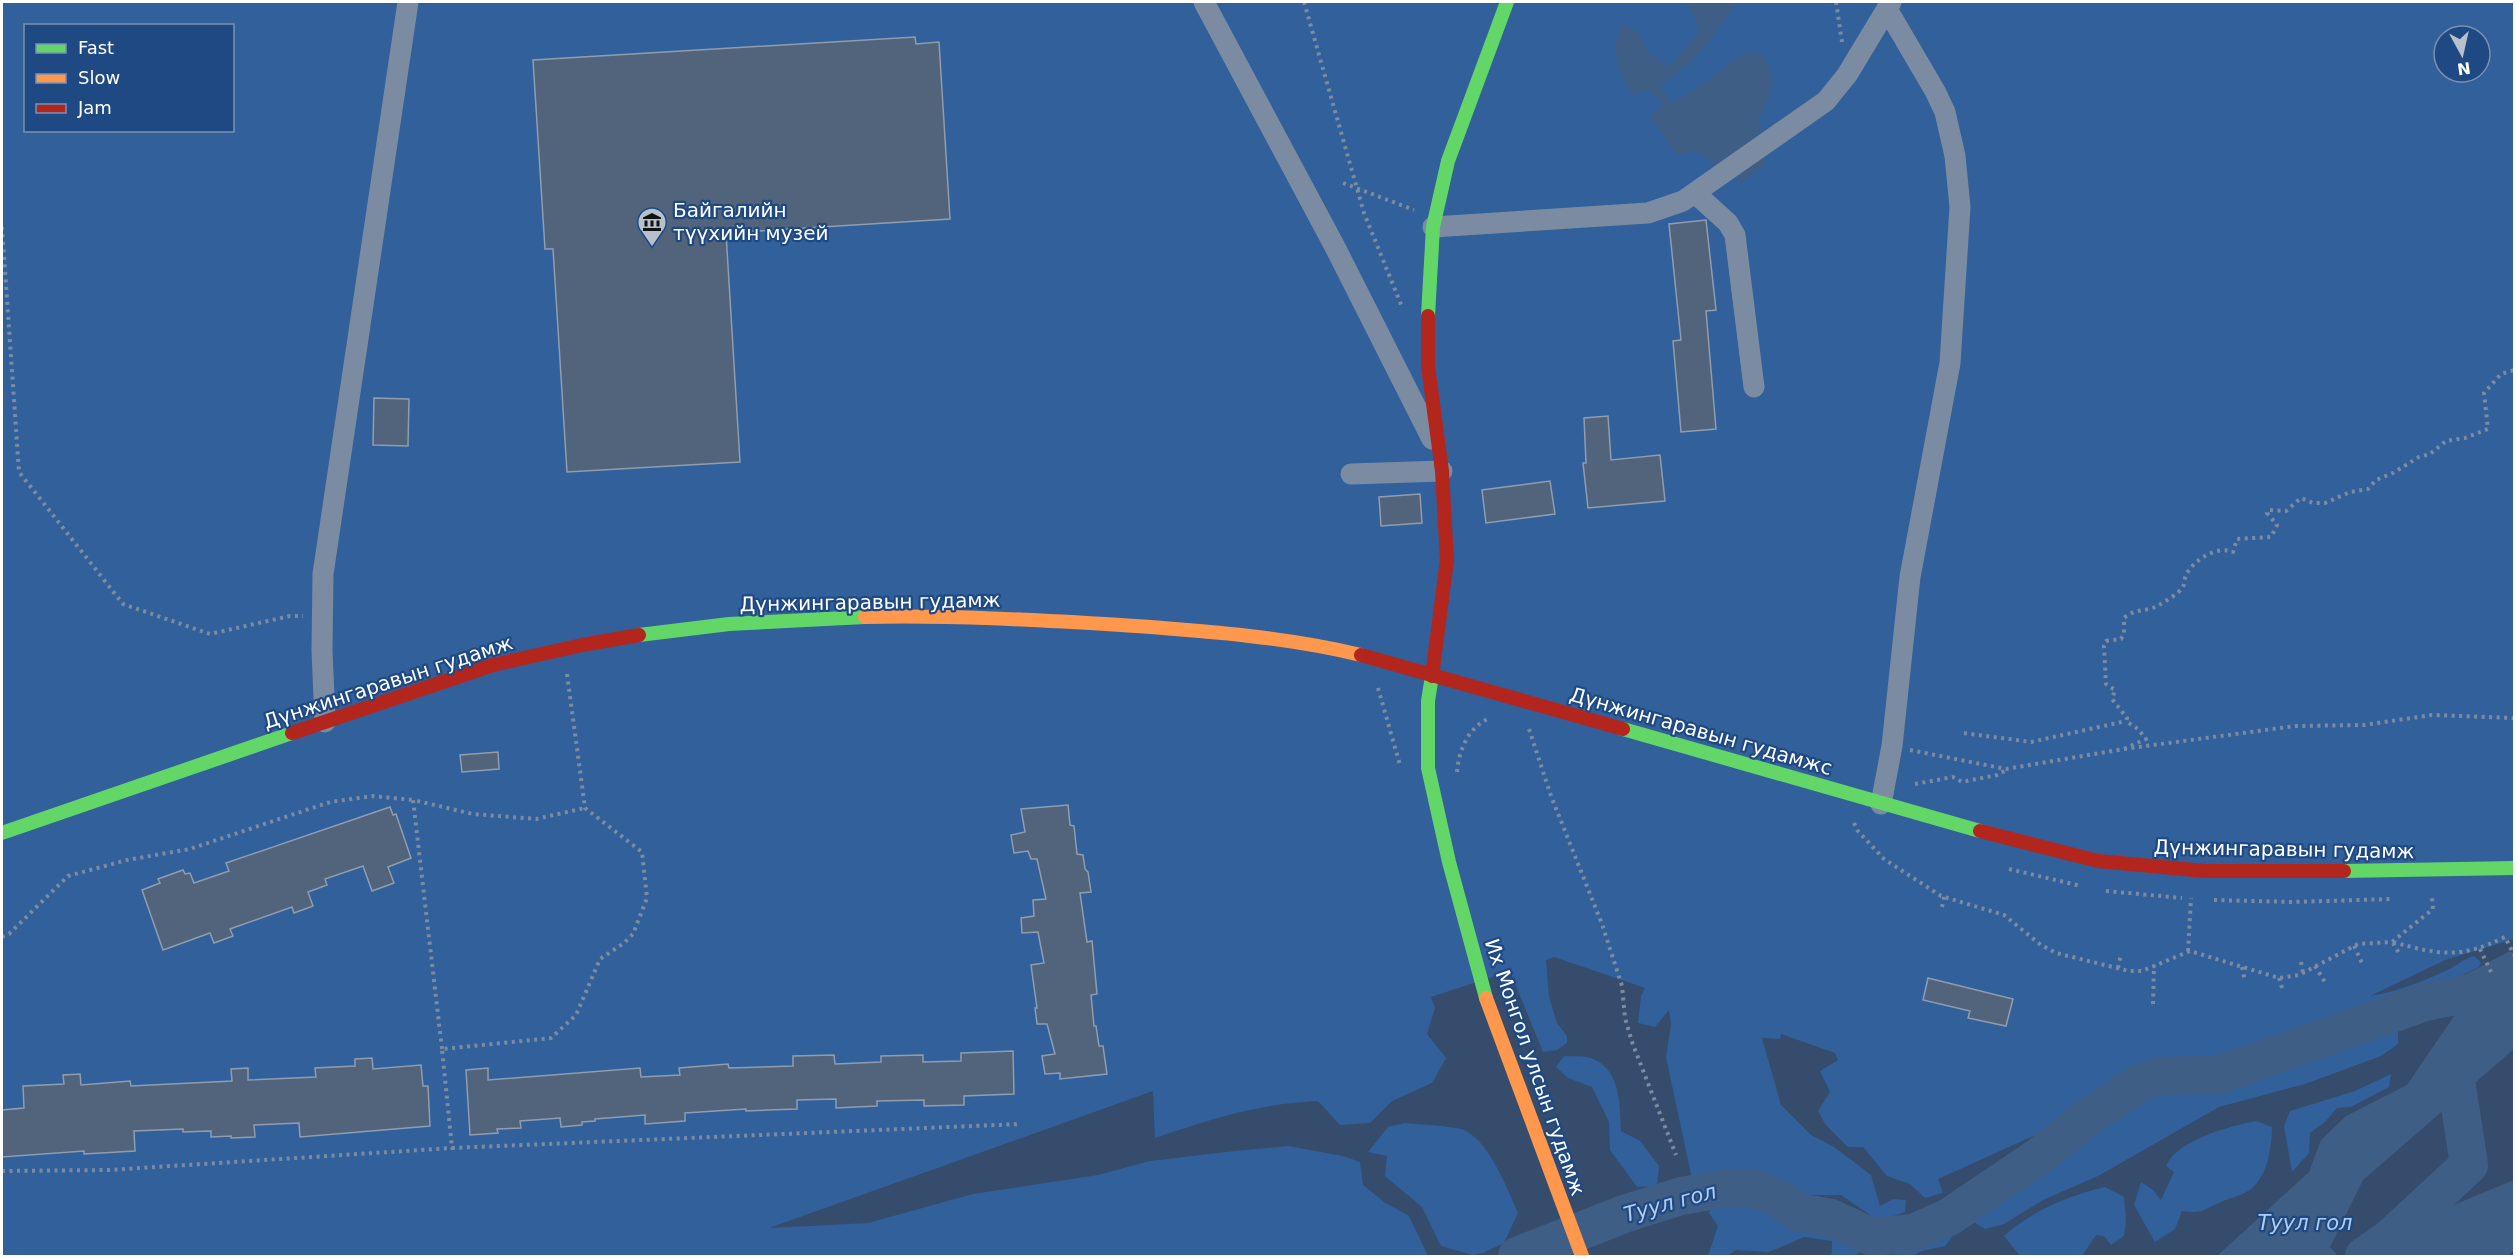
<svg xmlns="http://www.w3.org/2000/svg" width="2516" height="1258" font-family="'DejaVu Sans',sans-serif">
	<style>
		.green { fill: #32609a; fill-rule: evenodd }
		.water { fill: #3f5e86 }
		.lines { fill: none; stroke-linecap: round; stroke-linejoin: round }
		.river { stroke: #3f5e86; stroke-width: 38 }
		.building { fill: #51647c; stroke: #8f9db0; stroke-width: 1.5 }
		.path { stroke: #7b8ca2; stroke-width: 4; stroke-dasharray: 3 4.5; stroke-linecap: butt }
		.street { stroke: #7b8ca2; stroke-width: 21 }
		.fast { stroke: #63d668; stroke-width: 14 }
		.slow { stroke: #ff974d; stroke-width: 14 }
		.jam { stroke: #b3261e; stroke-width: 14 }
		.labels { text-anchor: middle; stroke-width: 4.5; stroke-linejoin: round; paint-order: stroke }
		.poi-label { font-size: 20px; fill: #fff; stroke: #1f4982; text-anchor: start }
		.street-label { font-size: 20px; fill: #fff; stroke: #1f4982 }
		.water-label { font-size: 21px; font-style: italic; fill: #b0cdf1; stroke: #1f4982 }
	</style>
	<rect width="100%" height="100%" fill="#354c6c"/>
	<g class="green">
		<path d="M2,2H2514V939L2445,960L2370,996C2395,992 2422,982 2445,971C2455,967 2463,959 2474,956L2481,962L2479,967L2405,1003L2221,1062L2210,1065L2200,1063L2185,1067L2172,1066L2146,1073L2069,1120L1938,1179L1943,1193L1925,1198L1910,1184L1887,1176L1863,1147H1848L1825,1124L1818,1111L1830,1092L1820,1071L1838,1060L1835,1053L1781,1034L1780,1039L1762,1038L1781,1105L1811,1135L1834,1147L1871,1175L1880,1206L1893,1199L1906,1200L1905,1212L1879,1221L1841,1195H1802L1738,1176L1692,1179L1666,1057L1671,1024L1669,1010L1655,1027L1638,1023L1641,996L1645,988L1554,957L1546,960L1549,997L1557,1023L1567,1036V1043L1557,1050L1543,1052L1510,971L1431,997L1435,1008L1427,1034L1446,1058L1432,1083L1392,1101L1370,1123L1340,1125L1318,1101C1256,1104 1212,1119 1155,1138L1153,1091L769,1228L868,1223L973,1194L1098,1175L1150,1161L1235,1151L1288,1146L1343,1156L1360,1162L1363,1185L1384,1202L1409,1216L1428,1256H2ZM26,26H232V130H26ZM2444,36H2480V72H2444Z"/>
		<path d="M2398,1031V1044L2381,1056L2305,1084L2219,1107L2098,1176L2043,1200L2004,1224L1985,1229L1972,1221L2010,1191L2078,1147L2111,1112L2141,1092L2177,1084L2204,1090L2252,1080L2314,1053L2356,1045L2382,1032Z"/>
		<path d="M1564,1056C1572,1057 1585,1055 1593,1059C1621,1070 1620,1107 1621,1131L1640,1141L1659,1166L1657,1186L1637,1187L1610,1150L1609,1122L1592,1087L1568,1078L1556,1067Z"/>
		<path d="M2391,1074L2389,1087L2351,1107L2337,1108L2325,1122L2310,1133L2309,1153L2292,1172L2284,1126L2290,1111L2355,1091Z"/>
		<path d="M2256,1121L2272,1127C2272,1147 2267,1180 2248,1191C2240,1196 2230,1198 2221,1202C2202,1210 2204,1214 2182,1211L2175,1229L2155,1242L2134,1205L2141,1182L2153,1190L2161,1200L2174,1172L2166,1166C2177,1140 2230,1126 2256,1121Z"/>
		<path d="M1405,1123C1423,1125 1443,1125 1461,1129C1487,1136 1508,1190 1518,1213L1504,1243L1483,1253L1472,1255L1441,1246L1422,1207L1385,1176L1387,1156L1368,1152L1388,1127Z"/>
		<path d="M2105,1187L2124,1197L2126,1220L2124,1236L2111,1245L2104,1236L2096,1235L2082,1256H2020L2004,1236C2032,1211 2069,1195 2105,1187Z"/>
		<path d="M1741,1201C1782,1214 1828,1224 1865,1246L1856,1256H1829L1832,1253V1241L1804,1237L1769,1252L1736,1250L1727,1256H1708L1718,1226L1709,1213L1714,1204Z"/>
		<path d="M1936,1230L1954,1234L1945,1246L1922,1251L1912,1256H1891Z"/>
	</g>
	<g class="water">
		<path d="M1684,2H1737L1707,44L1690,63L1658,87L1665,92L1668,101C1695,98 1723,62 1749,52L1762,53C1782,82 1769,95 1758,121L1763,129L1752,138L1767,164L1740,183L1724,160L1717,165C1698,157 1704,146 1677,155L1651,118V114L1662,107L1661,99L1654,96L1651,90L1640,91L1634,97C1619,74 1609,53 1621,25C1642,29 1640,40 1649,54L1656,57L1664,66L1672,63L1698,33L1694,14Z"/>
		<path d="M2508,952H2514V1049L2363,1180L2330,1247L2338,1256H2217L2309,1172L2321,1140L2346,1116L2407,1085L2463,1003L2444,1005L2431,993Z"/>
		<path d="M2514,1180V1250L2509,1256H2377L2439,1211Z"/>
	</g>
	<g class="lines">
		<g class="river">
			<path d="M1517,1256L1624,1214L1681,1196L1728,1188H1753L1780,1199L1798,1212L1831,1218L1872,1237L1913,1233L1949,1217L2038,1157L2088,1117L2138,1084L2160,1076L2221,1074L2425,1002L2475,992L2514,993"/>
			<path d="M2364,1256L2390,1238L2469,1165L2453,1060L2464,1051"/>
		</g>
	</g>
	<g class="building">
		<path d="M915,37L916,44L939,42L950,219L726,233L740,462L567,472L553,249H545L533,60Z"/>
		<path d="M1706,220L1716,310L1706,311L1716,429L1681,432L1673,341L1681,340L1669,224Z"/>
		<path d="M374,398L409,399L408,446L373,445Z"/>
		<path d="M1608,416L1611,460L1660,455L1665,501L1588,508L1583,463H1586L1584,418Z"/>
		<path d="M1550,481L1555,514L1486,523L1482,490Z"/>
		<path d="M1420,494L1422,523L1381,526L1379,497Z"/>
		<path d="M498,752L499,769L462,772L460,755Z"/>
		<path d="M1068,805L1070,825L1074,826L1077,854L1083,855L1085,869L1088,872L1091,892L1080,893L1087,942L1092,941L1097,994L1091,995L1094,1026H1096L1099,1046H1103L1107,1074L1060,1079V1073L1045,1074L1042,1056L1055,1054L1047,1024H1037L1035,1008H1037L1031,965L1044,963L1038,932L1022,933L1021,918L1034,916L1033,900L1046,899L1037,859H1031L1028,851L1014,853L1011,835L1025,832L1021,809Z"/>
		<path d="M390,807L393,815L396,814L411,858L388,867L394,883L372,891L363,866L325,879L327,885L308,892L313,906L294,913L292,907L230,929L233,936L214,943L210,933L163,950L142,890L160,883L158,879L183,870L185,874L190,873L194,883L229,871L226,863Z"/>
		<path d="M1928,978L2013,999L2006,1026L1968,1018L1970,1011L1923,1000Z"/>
		<path d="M1013,1051L1014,1094L964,1096V1105L924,1106V1100L877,1101V1106L836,1108V1099L797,1100V1109L746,1111V1109L685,1113V1121L645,1124V1115L595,1119V1121L582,1122V1125L561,1127L560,1118L520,1121L521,1128L497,1129L498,1133L470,1135L466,1070L488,1068V1080L640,1068L641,1077L680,1075L679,1068L728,1064L729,1068L793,1066V1056L834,1055L835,1064L881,1062V1056L923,1055V1062L961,1061V1053Z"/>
		<path d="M372,1058L373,1069L421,1065L423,1086H428L430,1126L300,1137L299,1123L254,1125L255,1137L231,1138V1136L211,1137V1131L183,1132V1129L134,1131L135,1151L84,1154V1151L2,1157V1110L24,1108L23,1086L64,1084L63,1075L80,1074L81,1085L130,1081L131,1086L232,1081L231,1069L248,1068V1080L316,1077L315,1068L355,1066V1059Z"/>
	</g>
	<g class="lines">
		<g class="path">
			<path d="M1304,2L1364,213L1402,307"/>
			<path d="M1836,2L1842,42"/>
			<path d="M1343,183L1414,210"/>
			<path d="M2,227L19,472L123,604L210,634L290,616H303"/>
			<path d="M567,674L585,808L642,852L647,898L633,934L624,943L600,959L576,1015L551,1038L442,1049L452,1148L1020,1124"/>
			<path d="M1378,688L1400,765"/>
			<path d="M1529,729L1551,796L1602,924L1622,986L1625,1018L1632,1042L1676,1155"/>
			<path d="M1964,733L2031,742L2126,721"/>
			<path d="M2124,749L2146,739L2138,729L2126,721L2127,718L2112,699L2115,690L2106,684L2104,646L2106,641L2121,639L2124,634V618C2135,608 2148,612 2159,605C2166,601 2178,594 2182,588C2185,585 2184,579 2186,575C2193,560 2218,545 2233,552L2237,539L2271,537L2277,525L2267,513L2269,510L2286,511L2301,498L2313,503H2325L2350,492L2368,489L2376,480L2393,473L2419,457L2430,454L2446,441L2465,438L2488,429L2484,393L2501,374L2514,370"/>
			<path d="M1910,750L2006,769L2124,749L2295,726L2364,725L2432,715L2514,718"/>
			<path d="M1457,772C1459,750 1468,727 1490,718"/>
			<path d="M1915,784L1953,777L1962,782L1997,775L2006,770"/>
			<path d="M1854,823L1857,830L1884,859L1941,896L2004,915L2041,945L2056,953L2129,971H2142L2190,951L2279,978L2299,975L2358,944L2392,942L2433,909L2432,897"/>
			<path d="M2009,869L2081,886"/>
			<path d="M2106,891L2182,898"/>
			<path d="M2214,900L2292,902L2392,899"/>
			<path d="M1942,907L1944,897"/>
			<path d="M2,937L9,934L68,876L127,860L190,849L330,802L373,796L413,800"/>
			<path d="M2393,942C2440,955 2460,959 2505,937L2514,955"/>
			<path d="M2393,943L2400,955"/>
			<path d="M2354,946L2362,963"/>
			<path d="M2480,949L2491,972"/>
			<path d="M2188,951L2191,898"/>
			<path d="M2301,962L2303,973"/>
			<path d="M2315,966L2325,982"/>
			<path d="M2242,967L2245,981"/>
			<path d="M2118,968L2121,954"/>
			<path d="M2279,978L2283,991"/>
			<path d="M2153,1004L2154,965"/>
			<path d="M442,1049L413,800L473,814L536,819L585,808"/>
			<path d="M2,1171L109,1170L452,1148"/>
		</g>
		<g class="street">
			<path d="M1204,2L1335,247L1432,439"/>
			<path d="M1696,194L1728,223L1735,235L1754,387"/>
			<path d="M1433,227L1648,213L1683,201L1826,101L1847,75L1891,2"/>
			<path d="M1351,474L1442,471"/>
			<path d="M325,722L322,650L323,574L408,2"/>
			<path d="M1881,804L1892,746L1910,577L1950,363L1960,207L1955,156L1945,112L1935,91L1887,9"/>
		</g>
		<g class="fast">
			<path d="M1428,316L1433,227L1448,161L1507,2"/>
			<path d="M639,635L729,624L865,617"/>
			<path d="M1432,676L1428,701V768L1449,862L1486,998"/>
			<path d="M1623,729L1980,831"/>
			<path d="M2,833L292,733"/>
			<path d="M2344,871L2514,868"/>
		</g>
		<g class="slow">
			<path d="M865,617C950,615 1036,620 1121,625C1202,631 1282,636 1361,655"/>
			<path d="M1486,998L1582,1256"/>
		</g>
		<g class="jam">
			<path d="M1428,316V366L1442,471L1447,560L1432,676"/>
			<path d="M1361,655L1623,729"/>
			<path d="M292,733L493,665L582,645L639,635"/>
			<path d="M1980,831L2098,861L2205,871H2344"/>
		</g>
	</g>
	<defs>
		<g id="museum-pin" transform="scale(1.5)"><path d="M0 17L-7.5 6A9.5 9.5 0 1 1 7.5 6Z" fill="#b8c0cc" stroke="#1f4982"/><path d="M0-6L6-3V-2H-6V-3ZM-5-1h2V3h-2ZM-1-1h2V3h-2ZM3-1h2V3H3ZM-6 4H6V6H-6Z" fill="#111"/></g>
	</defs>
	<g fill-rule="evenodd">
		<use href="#museum-pin" x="652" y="222"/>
	</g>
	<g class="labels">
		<g class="poi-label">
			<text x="673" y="217">Байгалийн<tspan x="673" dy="23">түүхийн музей</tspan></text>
		</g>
		<g class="street-label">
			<text transform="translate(870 602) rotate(-1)" y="7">Дүнжингаравын гудамж</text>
			<text transform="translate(388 682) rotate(-18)" y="7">Дүнжингаравын гудамж</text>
			<text transform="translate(1701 731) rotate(16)" y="7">Дүнжингаравын гудамжс</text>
			<text transform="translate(2284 849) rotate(1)" y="7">Дүнжингаравын гудамж</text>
			<text transform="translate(1535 1067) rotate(71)" y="7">Их Монгол улсын гудамж</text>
		</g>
		<g class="water-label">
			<text transform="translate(1670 1203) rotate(-15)" y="7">Туул гол</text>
			<text x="2305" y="1230">Туул гол</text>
		</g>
	</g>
	<rect width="2516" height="1258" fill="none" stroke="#ffffff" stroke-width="6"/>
	<rect x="24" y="24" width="210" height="108" fill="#1f4982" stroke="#7992b4" stroke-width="1.5"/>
	<rect x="36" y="44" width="30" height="9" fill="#63d668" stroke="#7992b4" stroke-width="1.5"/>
	<text x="78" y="54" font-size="18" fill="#ffffff">Fast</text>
	<rect x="36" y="74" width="30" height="9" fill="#ff974d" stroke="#7992b4" stroke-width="1.5"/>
	<text x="78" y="84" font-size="18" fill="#ffffff">Slow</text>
	<rect x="36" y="104" width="30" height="9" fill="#b3261e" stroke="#7992b4" stroke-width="1.5"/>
	<text x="78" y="114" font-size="18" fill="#ffffff">Jam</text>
	<g transform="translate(2462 54) rotate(172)"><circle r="28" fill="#1f4982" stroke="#7992b4" stroke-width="1.5"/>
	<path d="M0-4.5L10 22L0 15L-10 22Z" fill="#b8c0cc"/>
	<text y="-9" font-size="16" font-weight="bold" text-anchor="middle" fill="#ffffff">N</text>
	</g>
</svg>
